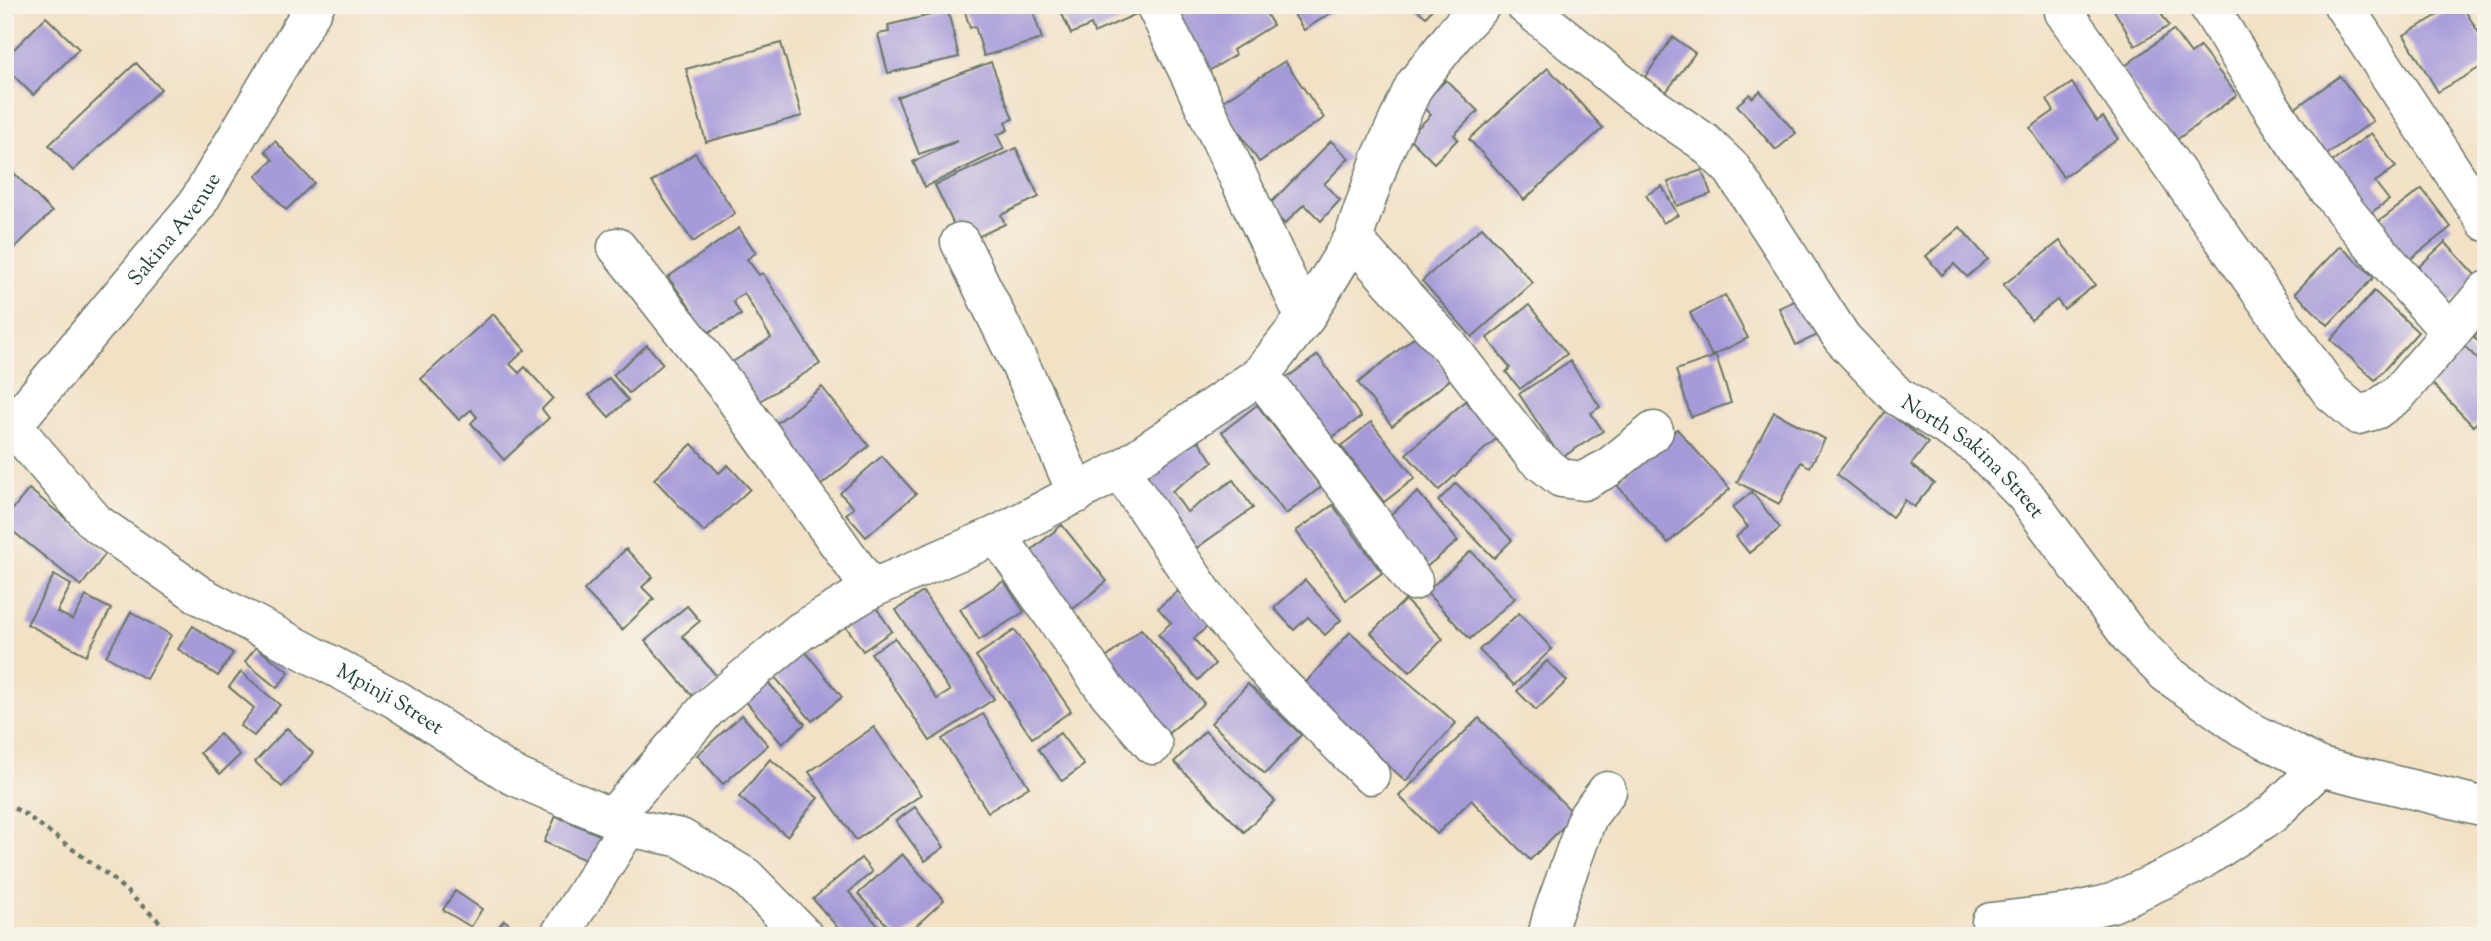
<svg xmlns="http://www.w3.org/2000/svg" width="2491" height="941" font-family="'Sorts Mill Goudy',serif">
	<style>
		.building { fill: #a69ad9 }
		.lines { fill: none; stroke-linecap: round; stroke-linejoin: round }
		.minor-casing { stroke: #697667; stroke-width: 41 }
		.path { stroke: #697667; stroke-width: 4.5; stroke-dasharray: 5 5; stroke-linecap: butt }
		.minor { stroke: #fff; stroke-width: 38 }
		.labels { text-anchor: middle; stroke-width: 5; stroke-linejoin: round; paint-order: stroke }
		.street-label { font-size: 21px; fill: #1f3d34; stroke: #f7f3e8 }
	</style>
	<rect width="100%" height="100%" fill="#f7f3e8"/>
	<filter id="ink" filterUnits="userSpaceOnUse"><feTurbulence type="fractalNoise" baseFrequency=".0143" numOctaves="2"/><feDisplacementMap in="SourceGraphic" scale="14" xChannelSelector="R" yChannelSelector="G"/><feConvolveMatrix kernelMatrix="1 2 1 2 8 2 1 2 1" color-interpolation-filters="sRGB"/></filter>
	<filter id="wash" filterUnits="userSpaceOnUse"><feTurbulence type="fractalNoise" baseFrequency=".00686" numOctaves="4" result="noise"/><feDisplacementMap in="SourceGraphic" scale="28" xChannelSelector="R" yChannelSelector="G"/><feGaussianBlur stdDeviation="1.57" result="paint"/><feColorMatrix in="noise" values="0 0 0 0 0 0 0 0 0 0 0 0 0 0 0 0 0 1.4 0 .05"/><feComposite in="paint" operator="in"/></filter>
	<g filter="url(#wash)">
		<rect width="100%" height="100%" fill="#f2e1c5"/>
		<g id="blocks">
			<g class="building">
				<path d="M963,5H1031L1042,39L984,56L975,26L970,28Z"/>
				<path d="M1058,5H1141L1143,11L1094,33L1091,25L1071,34Z"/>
				<path d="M1156,5H1261L1273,25L1233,50L1235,55L1207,72Z"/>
				<path d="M1288,5H1343L1304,30Z"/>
				<path d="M1411,5H1435L1426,17Z"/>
				<path d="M2111,5H2156L2169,26L2135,46Z"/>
				<path d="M2455,5H2462L2486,45V64L2438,92L2404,35Z"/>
				<path d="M948,11L959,57L888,73L878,34L889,32L888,25Z"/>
				<path d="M46,17L79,49L33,95L5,67V58Z"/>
				<path d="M2173,30L2191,54L2200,47L2237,95L2175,141L2121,69Z"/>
				<path d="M1673,37L1695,53L1666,92L1645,77Z"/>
				<path d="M781,43L802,116L706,142L686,69Z"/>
				<path d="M1285,61L1324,118L1259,162L1220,103Z"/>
				<path d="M991,62L1013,119L1005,122L1008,130L997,135L1004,149L925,187L913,162L957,141L919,154L897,97Z"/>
				<path d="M136,63L161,89L73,171L49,145Z"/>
				<path d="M1548,68L1603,128L1524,200L1469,139Z"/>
				<path d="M2340,76L2373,121L2327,154L2294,109Z"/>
				<path d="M1446,80L1478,111L1454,135L1458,139L1434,163L1408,137L1431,115L1421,105Z"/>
				<path d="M2072,83L2097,121L2103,117L2118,139L2063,177L2030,128L2054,111L2047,100Z"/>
				<path d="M1760,91L1796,133L1776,150L1737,105L1750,94L1752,98Z"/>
				<path d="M2371,133L2396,167L2375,182L2389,200L2369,214L2331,163Z"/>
				<path d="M275,141L314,183L286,210L256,176L273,160L265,151Z"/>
				<path d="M1331,141L1349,158L1324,184L1340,200L1321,221L1304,204L1285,224L1267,207Z"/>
				<path d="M1016,148L1039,197L1001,215L1005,224L963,244L935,185Z"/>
				<path d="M695,153L735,213L693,242L652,182Z"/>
				<path d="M1702,170L1711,194L1677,206L1668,182Z"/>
				<path d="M14,173L52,212L5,257V182Z"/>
				<path d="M1662,186L1678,215L1663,223L1646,195Z"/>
				<path d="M2422,189L2451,227L2404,264L2374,225Z"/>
				<path d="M1482,227L1533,283L1472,337L1422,281Z"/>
				<path d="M1960,227L1988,259L1967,277L1954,264L1942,275L1926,256Z"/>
				<path d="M739,228L756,253L747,259L759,275L763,273L820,364L747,409L721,369L771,338L744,293L733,301L741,315L692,341L680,320L694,313L668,277Z"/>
				<path d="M2060,241L2095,285L2064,309L2057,300L2031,320L2003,285Z"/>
				<path d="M2445,242L2478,278L2444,310L2411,274Z"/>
				<path d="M2340,246L2374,277L2328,325L2295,293Z"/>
				<path d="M2374,291L2418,332L2375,380L2331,340Z"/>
				<path d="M1725,295L1748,338L1712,356L1690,313Z"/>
				<path d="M1803,297L1820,334L1796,345L1779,308Z"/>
				<path d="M1529,305L1567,354L1520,389L1506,372L1510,368L1487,338Z"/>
				<path d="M493,314L525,350L510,364L519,373L525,367L553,398L542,409L549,418L504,460L471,423L477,417L471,410L459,420L421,379Z"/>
				<path d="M2486,326V350L2474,337Z"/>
				<path d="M1417,335L1452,378L1392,426L1358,383Z"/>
				<path d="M2458,339L2486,368V414L2473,426L2422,373Z"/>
				<path d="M647,345L663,364L629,393L613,375Z"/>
				<path d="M1318,355L1361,417L1327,441L1285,379Z"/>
				<path d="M1716,356L1731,403L1691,417L1676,370Z"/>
				<path d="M1570,361L1600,407L1591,413L1603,431L1561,458L1519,394Z"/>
				<path d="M609,378L628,400L609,417L589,395Z"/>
				<path d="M822,387L869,446L815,490L767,431Z"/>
				<path d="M1465,401L1498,437L1439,490L1406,454Z"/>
				<path d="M1257,405L1321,487L1286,514L1222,432Z"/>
				<path d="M1886,411L1928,443L1911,465L1934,483L1914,507L1905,500L1892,517L1837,474Z"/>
				<path d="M1774,412L1825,439L1810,467L1801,462L1779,504L1737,482Z"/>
				<path d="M1371,422L1415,478L1384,502L1341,446Z"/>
				<path d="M1677,429L1730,489L1668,543L1615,483Z"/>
				<path d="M1196,437L1213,462L1172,491L1187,512L1233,480L1253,508L1185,556L1132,482Z"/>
				<path d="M692,444L719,473L728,465L750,489L704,532L654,479Z"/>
				<path d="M882,456L916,494L866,537L846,514L854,508L840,493Z"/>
				<path d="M1456,483L1512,540L1494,558L1438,501Z"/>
				<path d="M29,489L107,552L81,586L5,525V519Z"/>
				<path d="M1418,492L1458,541L1425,568L1385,519Z"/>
				<path d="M1752,492L1780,528L1749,553L1736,537L1748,527L1732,508Z"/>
				<path d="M1333,505L1382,573L1346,600L1296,531Z"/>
				<path d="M1062,525L1107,581L1068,613L1023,557Z"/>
				<path d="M626,549L653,577L642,587L654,599L622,630L584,590Z"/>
				<path d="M1471,551L1515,598L1470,639L1426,592Z"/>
				<path d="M54,575L71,585L57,612L73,620L86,596L111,609L86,655L27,624Z"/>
				<path d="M1305,580L1341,620L1325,635L1308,617L1294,630L1274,608Z"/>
				<path d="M1004,581L1024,612L979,640L960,609Z"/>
				<path d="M1178,591L1209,625L1194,639L1215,664L1198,680L1158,634L1171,623L1158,608Z"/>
				<path d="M923,592L994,699L930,741L871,653L895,638L937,699L950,691L896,610Z"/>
				<path d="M1405,600L1443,639L1410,672L1371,633Z"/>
				<path d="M873,603L892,631L863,651L843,622Z"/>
				<path d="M687,606L700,621L682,636L720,680L696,700L645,641Z"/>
				<path d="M131,612L171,635L146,679L106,656Z"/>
				<path d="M1519,613L1552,649L1514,685L1479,650Z"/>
				<path d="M193,626L233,653L218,676L178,649Z"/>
				<path d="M1141,629L1204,703L1164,737L1100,663Z"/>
				<path d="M1015,630L1071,711L1032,738L976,656Z"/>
				<path d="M1350,632L1456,723L1406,781L1300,689Z"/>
				<path d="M256,647L289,672L277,688L245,662Z"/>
				<path d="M804,650L842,697L812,721L773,675Z"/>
				<path d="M1547,661L1567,681L1536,710L1517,691Z"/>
				<path d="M241,672L280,705L254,736L240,726L254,708L229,687Z"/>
				<path d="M764,678L805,724L782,744L742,697Z"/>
				<path d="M1248,684L1301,735L1265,774L1211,723Z"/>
				<path d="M983,714L1029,787L988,812L942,739Z"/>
				<path d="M742,715L768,745L723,784L697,755Z"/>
				<path d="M1479,718L1575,815L1530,860L1471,800L1437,834L1399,796Z"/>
				<path d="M874,727L921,795L856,840L809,772Z"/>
				<path d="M287,728L313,753L282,787L255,762Z"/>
				<path d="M1205,731L1275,801L1244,832L1174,762Z"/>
				<path d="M1060,733L1084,765L1062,781L1038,749Z"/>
				<path d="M220,734L240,755L220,774L200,753Z"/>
				<path d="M770,759L818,798L787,836L739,797Z"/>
				<path d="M915,807L944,847L925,861L896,821Z"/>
				<path d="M556,816L604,837L592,863L544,842Z"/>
				<path d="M902,854L944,900L905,936H897L858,894Z"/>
				<path d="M861,858L872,872L849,892L887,936H845L813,899Z"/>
				<path d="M455,891L482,909L471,927L443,910Z"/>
				<path d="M504,920L525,936H492Z"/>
			</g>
		</g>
	</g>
	<g filter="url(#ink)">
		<use href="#blocks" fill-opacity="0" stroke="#697667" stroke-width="2"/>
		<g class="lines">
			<g class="minor-casing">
				<g id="minor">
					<path d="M1155,5L1187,69L1305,318"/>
					<path id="s1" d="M1525,5L1634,94L1704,142L1732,169L1842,338L1897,396L1975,444L2025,495L2131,638L2167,674L2242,727L2320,767L2477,805L2486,804"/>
					<path d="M2208,5C2249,72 2290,140 2338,202C2373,247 2412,289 2450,332"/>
					<path d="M2343,5L2486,222"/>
					<path d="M2064,12L2331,392L2358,415L2376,410L2398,394L2486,291"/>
					<path d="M1353,239L1449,346L1533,455L1561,478L1583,481L1608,468L1654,431"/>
					<path d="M960,242L1027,379L1077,494"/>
					<path d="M617,247L727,387L871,589"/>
					<path d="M1260,375L1367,514L1413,581"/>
					<path id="s2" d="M5,417L96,523L201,596L397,700L512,775L612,818L628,827L681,838L746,877L804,936"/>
					<path id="s3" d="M5,434L197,204L315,5"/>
					<path d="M1120,470L1204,594L1273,677L1370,775"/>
					<path d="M997,535L1105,689L1153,745"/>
					<path d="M612,818L708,708L801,631L871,589L997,535L1120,470L1260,375L1305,318L1353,239L1381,158L1414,86L1457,31L1481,5"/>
					<path d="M1991,922L2068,913L2112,903L2192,866L2272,814L2320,767"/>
					<path d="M559,936L628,827"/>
					<path d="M1547,936L1552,916L1588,816L1607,791"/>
				</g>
			</g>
			<path class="path" d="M5,804L22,812L112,878L175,936"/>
			<use href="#minor" class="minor"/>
		</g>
	</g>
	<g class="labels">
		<g class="street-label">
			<text dy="7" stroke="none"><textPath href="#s3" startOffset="266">Sakina Avenue</textPath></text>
			<text dy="7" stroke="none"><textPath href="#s1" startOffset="644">North Sakina Street</textPath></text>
			<text dy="7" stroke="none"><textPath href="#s2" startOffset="483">Mpinji Street</textPath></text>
		</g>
	</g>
	<rect width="2491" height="941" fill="none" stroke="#f7f3e8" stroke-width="28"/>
</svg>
